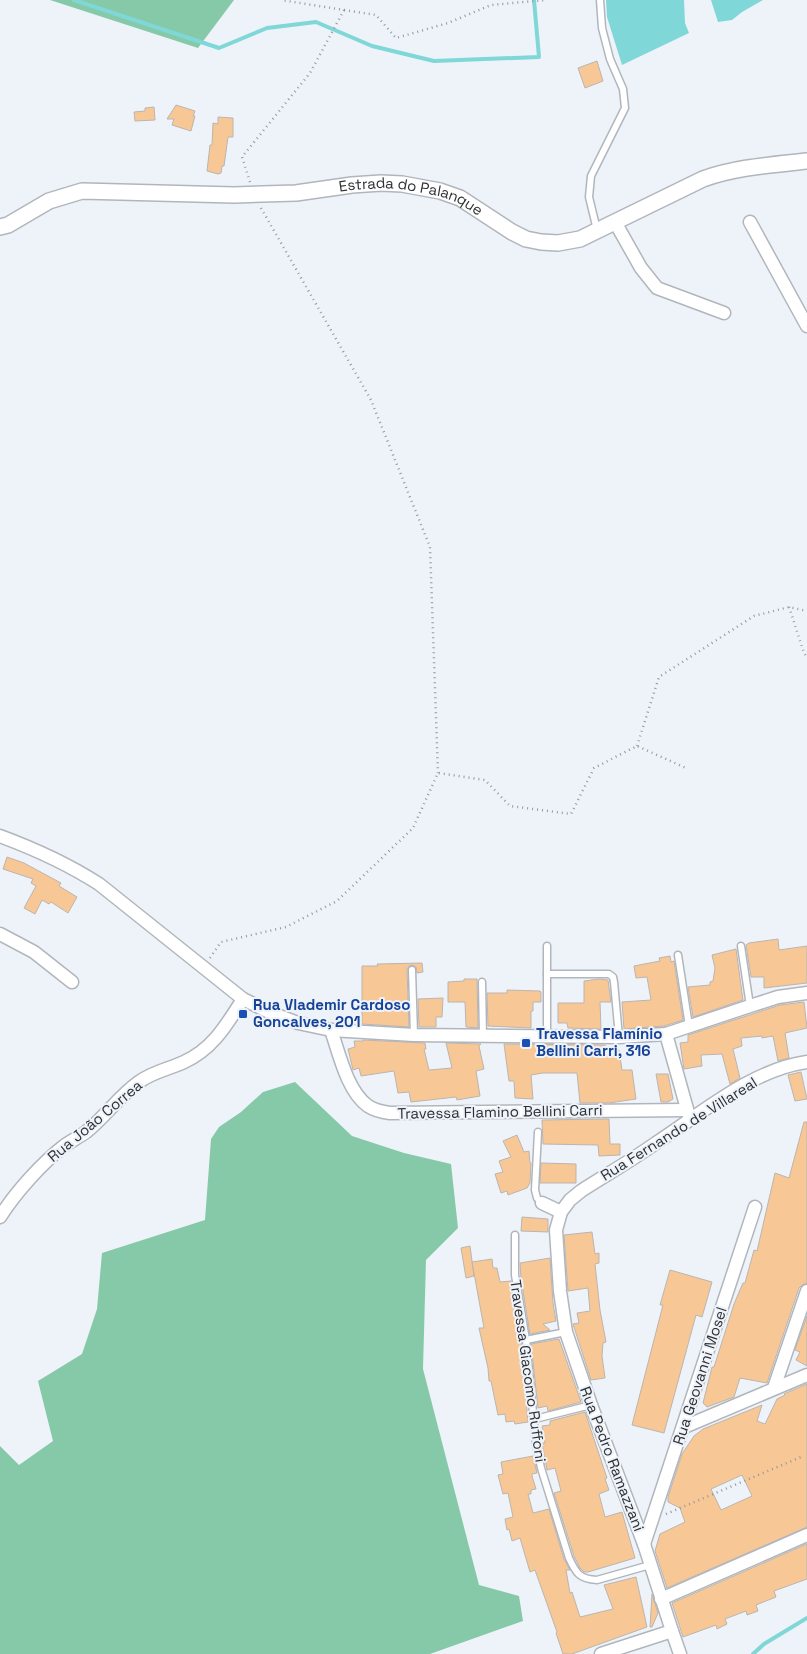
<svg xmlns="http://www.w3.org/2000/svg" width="807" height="1654" font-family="'Space Grotesk',sans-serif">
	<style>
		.forest { fill: #85c9a8 }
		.water { fill: #7fd7d8 }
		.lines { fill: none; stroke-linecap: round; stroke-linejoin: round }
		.stream { stroke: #7fd7d8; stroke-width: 4 }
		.building { fill: #f8c796; stroke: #bbb5af; fill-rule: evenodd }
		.service-casing { stroke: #b1b6bd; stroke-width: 9 }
		.minor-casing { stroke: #b1b6bd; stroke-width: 15 }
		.tertiary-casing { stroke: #b1b6bd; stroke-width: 18 }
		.path { stroke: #95999e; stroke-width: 2.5; stroke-dasharray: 1 4; stroke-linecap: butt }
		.service { stroke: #fff; stroke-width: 6 }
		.minor { stroke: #fff; stroke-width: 12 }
		.tertiary { stroke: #fff; stroke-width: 15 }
		.transit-dot { fill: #1a4fb4; stroke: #eef3fa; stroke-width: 2 }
		.labels { text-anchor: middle; stroke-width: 4; stroke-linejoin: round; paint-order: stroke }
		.street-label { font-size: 15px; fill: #2e3033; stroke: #eef3fa }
		.transit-label { font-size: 15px; font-weight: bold; fill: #164399; stroke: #eef3fa; text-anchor: start }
	</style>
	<rect width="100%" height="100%" fill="#eef3fa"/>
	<g class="forest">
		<path d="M50,0H234L198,48Z"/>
		<path d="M295,1082L352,1136L404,1153L451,1164L458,1228L426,1260L423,1369L479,1585L519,1596L523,1621L430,1654H0V1446L19,1465L53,1441L38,1381L82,1354L97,1309L102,1253L205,1220L211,1139L219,1127L241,1112L263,1092Z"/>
	</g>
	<g class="water">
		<path d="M606,0H684L685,23L689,33L622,65L607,17Z"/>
		<path d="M711,0H763L742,12L732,20L718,22Z"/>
	</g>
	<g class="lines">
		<g class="stream">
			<path d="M74,0L219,48L267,28L316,22L372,46L434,61L539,57L534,0"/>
			<path d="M753,1654L764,1644L807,1618"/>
		</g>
	</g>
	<g class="building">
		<path d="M597,61L603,81L585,88L578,68Z"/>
		<path d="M176,105L195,111L193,116H195L191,131L172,125L174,119H167Z"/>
		<path d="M154,107L155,120L135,121L134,112L145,111V108Z"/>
		<path d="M218,117L233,118V137H228L224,166H222L221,173L218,174L207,171L210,145H212L213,123L218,124Z"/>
		<path d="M7,857L24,863L61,883L59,886L77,897L68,913L51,902L49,904L42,900L35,914L24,908L36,886L31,883L33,879L3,869Z"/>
		<path d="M778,939L779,950L807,946V983L764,988V977H751L746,945L749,943Z"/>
		<path d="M736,949L743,1000L693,1017L688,987L710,985V982L713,981L715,968L712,955Z"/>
		<path d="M670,956L671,962L674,961L683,1020L664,1026L624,1029L622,1002L651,1000L647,977L636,978L634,966L660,961L659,958Z"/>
		<path d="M422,963L423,972L417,973L416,967L412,965L409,966L407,970L409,1027L362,1024V966H378L377,964Z"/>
		<path d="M464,979H477L478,1028L466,1027L465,1002H448V982L464,981Z"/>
		<path d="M599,979L608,980L611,1002H600L601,1029L568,1028L567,1023H558V1003H584V981Z"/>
		<path d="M507,990L540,991L541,992V1002H533V1011H531V1028L488,1026L487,993H507Z"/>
		<path d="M443,998L442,1017H436V1027H419L418,999Z"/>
		<path d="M804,1002L807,1028L785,1033L789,1058L778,1061L773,1036L762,1038V1036L741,1038L742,1046L733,1049L740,1078L730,1084L722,1054L701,1055L702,1066L684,1069L680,1043L688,1042V1035L780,1005Z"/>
		<path d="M363,1040L425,1043L426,1049H424L429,1070L452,1068L446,1043L481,1044L479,1046L484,1069L476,1071L480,1096L457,1100L456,1097L411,1102L409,1092L398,1093L394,1071L361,1076L359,1068L353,1070L348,1049L355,1047L354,1041H363Z"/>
		<path d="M504,1044L605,1045L606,1052L619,1050L622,1070H632L636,1099L609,1103H580L577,1073H543L531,1075L533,1099L515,1098L514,1081H509Z"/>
		<path d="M801,1072L807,1099L795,1101L788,1075Z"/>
		<path d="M656,1074H668L673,1099L668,1102H661Z"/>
		<path d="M609,1119L610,1144H620V1155L599,1156L598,1145L543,1144L542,1120Z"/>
		<path d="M804,1122H807V1283L802,1285L799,1288L767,1383L740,1378L734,1397L707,1407L703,1403L712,1367H714L734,1304L743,1283H745L754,1250L757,1251L775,1173L789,1178Z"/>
		<path d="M517,1135L524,1152L529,1151L530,1163H531L530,1183L527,1188L508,1195L507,1191L501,1193L495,1174L503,1172L499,1161L511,1157L503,1141Z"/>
		<path d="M541,1163L576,1164V1183H540Z"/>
		<path d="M522,1217L548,1219V1232L521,1231Z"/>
		<path d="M592,1232L595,1254L599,1253V1263L595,1264L600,1310L606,1342L603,1343L602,1356L605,1378L591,1380L573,1324L579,1323L577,1313L590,1311L588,1288L568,1291L564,1235Z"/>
		<path d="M470,1246L474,1276L466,1278L461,1248Z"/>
		<path d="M550,1258L553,1303L556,1321L543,1324L550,1330L530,1334L521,1279L520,1263Z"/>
		<path d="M492,1259L493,1268H497L500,1282L511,1281L521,1341L528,1422L515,1424L514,1421L506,1422L505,1414L498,1415L491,1381H489L488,1368L479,1328H484L472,1262Z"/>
		<path d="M670,1270L712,1282L702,1317L696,1315L664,1433L632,1425L663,1305H660Z"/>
		<path d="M807,1316V1366L796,1360L800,1352L795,1350Z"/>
		<path d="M559,1339L581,1402L548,1411L547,1406L538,1408L531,1344Z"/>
		<path d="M807,1384V1527L667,1588L655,1551L660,1534L685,1522L680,1508L668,1502V1497L682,1454L694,1436L703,1429L762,1405L757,1421L765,1424L777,1399L785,1395L784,1394ZM742,1475L752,1496L721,1510L711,1489Z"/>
		<path d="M585,1412L607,1478L605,1479L609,1490L599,1494L605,1517L622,1512L635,1558L588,1572H584L580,1568L574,1556L554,1493L561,1491L555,1468L547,1470L542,1443H545L542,1426L550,1425V1421Z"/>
		<path d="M533,1456L537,1473L532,1474V1476L536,1489L531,1490V1494H528L533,1513L549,1509L564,1559L570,1570H566L570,1593L572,1592L580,1617L613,1609L604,1585L636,1577L647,1627L572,1654H563L556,1633L557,1632L535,1570L530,1572L520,1538L512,1541L509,1529L507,1530L505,1519L513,1517L508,1493L503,1494L498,1475L503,1474L501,1462Z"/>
		<path d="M807,1544V1579L774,1591L776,1597L756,1605L758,1611L747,1615L746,1611L725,1619L727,1624L717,1629L716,1625L683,1637L672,1603Z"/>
		<path d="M652,1594L658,1613L652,1627H650Z"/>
	</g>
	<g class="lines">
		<g class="service-casing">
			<g id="service">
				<path d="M597,230L589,197L591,176L625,108L623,89L610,59L602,28L600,0"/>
				<path d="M741,946L750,1006"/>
				<path d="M678,955L689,1026"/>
				<path d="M412,970L414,1035"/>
				<path d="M547,974H609L613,977L614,982L619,1037"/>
				<path d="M482,982L483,1036"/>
				<path d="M547,1037V946"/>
				<path d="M538,1132L535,1190L537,1198L542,1203"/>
				<path d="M515,1235V1275L526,1340L536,1444L541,1468L569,1558C576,1573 579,1579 597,1580L650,1565"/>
				<path d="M526,1340L566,1332"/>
				<path d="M535,1419L591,1405"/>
			</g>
		</g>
		<g class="minor-casing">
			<g id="minor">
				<path d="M615,222L641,268L657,288L724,313"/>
				<path d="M750,222L807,326"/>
				<path d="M0,836C35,849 68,864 99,884L243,999L269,1012L298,1023L331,1030L414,1035L619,1037L666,1034L750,1006L778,997L807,993"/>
				<path d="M0,934L34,952L72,982"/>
				<path d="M331,1030C339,1053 347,1091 368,1106C374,1110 382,1112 390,1113L687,1110"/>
				<path d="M666,1034L689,1116"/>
				<path d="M542,1203L561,1212"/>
				<path d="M0,1217C15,1193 42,1163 64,1146C71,1141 79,1137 86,1132C105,1117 119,1096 139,1082C152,1072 169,1069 184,1062C213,1049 227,1024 243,999"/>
				<path d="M774,1388L807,1291"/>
				<path d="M684,1427L807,1375"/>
				<path d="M644,1544L755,1207"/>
				<path d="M661,1599L807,1535"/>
				<path d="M672,1631L680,1654"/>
				<path d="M601,1654L672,1631L644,1544L591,1405L566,1332L560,1291L556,1230L561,1212L570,1200L581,1191C606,1175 632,1160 656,1143C702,1113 751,1070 807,1062"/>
			</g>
		</g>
		<g class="tertiary-casing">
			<g id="tertiary">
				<path id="s1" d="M0,227L8,225L49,201L82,191L234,195L296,193L352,185L381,183L402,184L440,191L460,198L512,232L526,239L541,242L558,243L580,239L703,179C737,167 771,165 807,161"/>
			</g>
		</g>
		<g class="path">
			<path d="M344,10L376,15L396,38L448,23L491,5L546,0"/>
			<path d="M250,182L242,157L310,73L344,10L281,0"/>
			<path d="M261,208L371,400L430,547L438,773"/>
			<path d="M789,607L804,653L807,657"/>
			<path d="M637,746L659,677L754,616L789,607L807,611"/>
			<path d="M210,958L221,942L286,927L337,901L413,828L438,773L485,780L510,806L571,814L594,768L637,746L686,768"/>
			<path d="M666,1514L801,1457"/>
		</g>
		<use href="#service" class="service"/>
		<use href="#minor" class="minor"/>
		<use href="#tertiary" class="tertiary"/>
	</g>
	<g class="transit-dot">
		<rect x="238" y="1009" width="10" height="10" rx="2.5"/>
		<rect x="521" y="1038" width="10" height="10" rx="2.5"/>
	</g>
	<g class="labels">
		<g class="street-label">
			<text dy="5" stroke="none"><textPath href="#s1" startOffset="422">Estrada do Palanque</textPath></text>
			<text transform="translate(500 1112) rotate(-1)" y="5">Travessa Flamino Bellini Carri</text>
			<text transform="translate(95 1121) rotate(-40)" y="5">Rua João Correa</text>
			<text transform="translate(679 1129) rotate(-32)" y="5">Rua Fernando de Villareal</text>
			<text transform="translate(528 1371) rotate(82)" y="5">Travessa Giacomo Ruffoni</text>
			<text transform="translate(700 1376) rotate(-72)" y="5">Rua Geovanni Mosel</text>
			<text transform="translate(612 1459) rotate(69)" y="5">Rua Pedro Ramazzani</text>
		</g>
		<g class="transit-label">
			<text x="253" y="1010">Rua Vlademir Cardoso<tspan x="253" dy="17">Goncalves, 201</tspan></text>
			<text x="536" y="1039">Travessa Flamínio<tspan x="536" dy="17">Bellini Carri, 316</tspan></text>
		</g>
	</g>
</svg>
